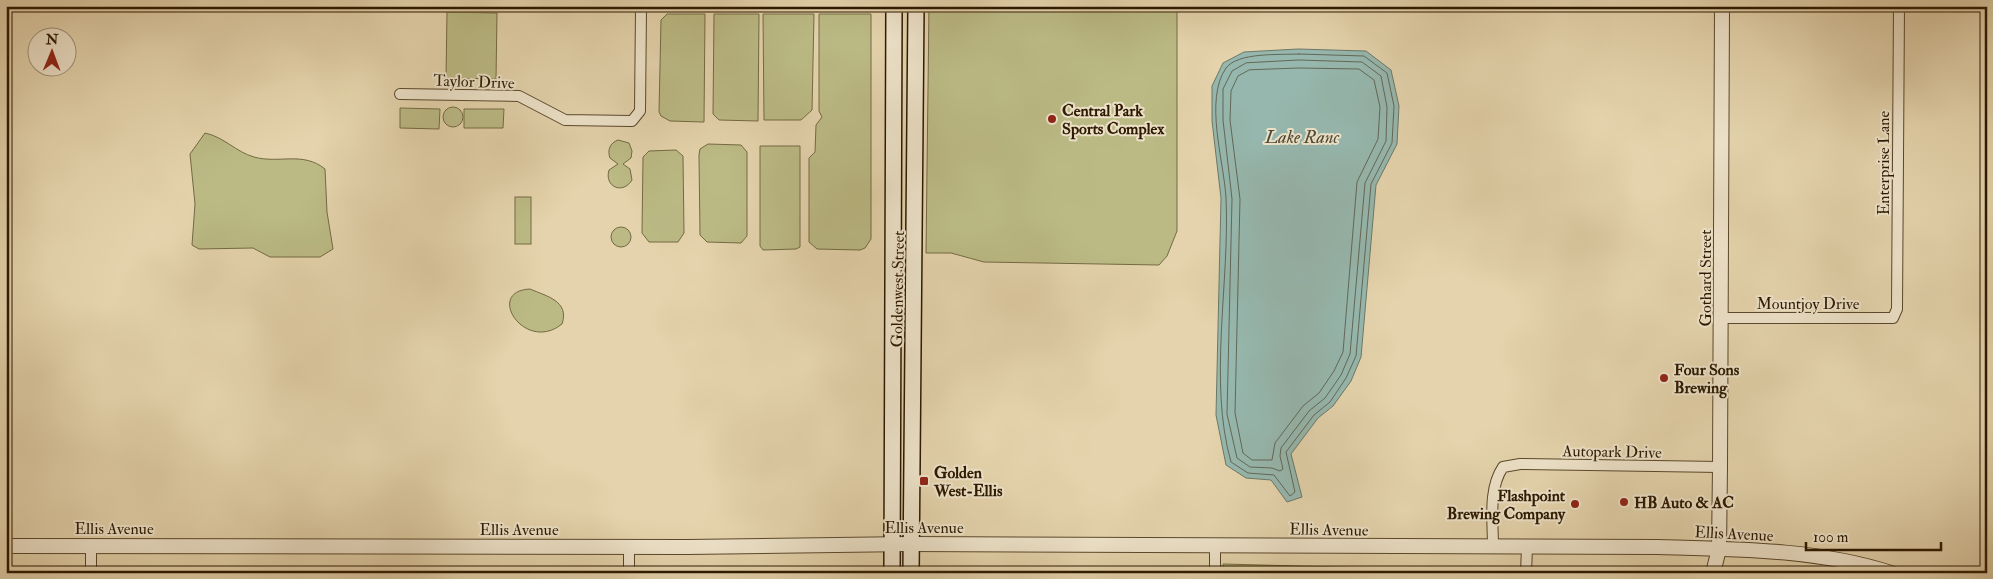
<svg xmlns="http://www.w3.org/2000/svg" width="1993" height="579" font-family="'IM FELL Double Pica',serif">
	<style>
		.green { fill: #bbba85; stroke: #746a42 }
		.water { fill: #96b7ae; stroke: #6c7868 }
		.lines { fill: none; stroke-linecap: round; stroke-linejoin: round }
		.shore { stroke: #616857; stroke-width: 1 }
		.minor-casing { stroke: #5a482b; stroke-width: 12 }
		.tertiary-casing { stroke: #5a482b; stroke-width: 16 }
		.secondary-casing { stroke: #2c1900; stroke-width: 18 }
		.minor { stroke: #ede2c9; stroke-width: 10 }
		.tertiary { stroke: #ede2c9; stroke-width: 14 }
		.secondary { stroke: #ede2c9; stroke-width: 15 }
		.poi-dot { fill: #8f2418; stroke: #ede2c9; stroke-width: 2 }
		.labels { text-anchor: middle; stroke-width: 4; stroke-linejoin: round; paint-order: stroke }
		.street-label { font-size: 16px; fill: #2c1900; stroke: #ede2c9 }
		.poi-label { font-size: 16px; font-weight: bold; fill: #2c1900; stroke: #ede2c9; text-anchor: start }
		.water-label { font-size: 18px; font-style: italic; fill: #4c4834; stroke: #ede2c9 }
	</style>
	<rect width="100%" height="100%" fill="#e4d3ac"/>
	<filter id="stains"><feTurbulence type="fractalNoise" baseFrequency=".004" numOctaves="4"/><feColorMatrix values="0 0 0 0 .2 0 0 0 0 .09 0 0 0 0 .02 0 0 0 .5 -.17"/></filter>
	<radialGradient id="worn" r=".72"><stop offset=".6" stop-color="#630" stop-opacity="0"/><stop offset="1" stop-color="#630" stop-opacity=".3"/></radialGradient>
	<g class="green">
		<path d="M929,6H1177V231L1167,256L1159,265L984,262L951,253H926Z"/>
		<path d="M447,12L497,13L496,79L446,78Z"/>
		<path d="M667,14H705L704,122L670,121L661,116L659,112L661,20Z"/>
		<path d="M714,14H759L758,121L719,120L713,114Z"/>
		<path d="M763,14H814L812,110L801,120H764Z"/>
		<path d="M819,14H871V239L865,248L860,250L817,249L809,242V158L815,152L816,125L822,117L819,111Z"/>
		<circle cx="453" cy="117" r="10"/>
		<path d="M400,108L440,109L439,129L400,128Z"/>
		<path d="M464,109H504L503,128H464Z"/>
		<path d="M205,133C224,137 236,152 254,157C279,164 303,151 325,169L327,212L333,249L320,257H270L253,248L199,249L192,245L195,204L190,154Z"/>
		<path d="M618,140L629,143L632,151L631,158L623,164L630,169L632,180C623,195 604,187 609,170L618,164L610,158C607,150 610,143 618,140Z"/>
		<path d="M708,144L741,145L747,152V236L741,243L707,242L700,235L699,155L700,149Z"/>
		<path d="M760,146H800V247L796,249L763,250L760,246Z"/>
		<path d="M676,150L683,156L684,233L678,242H649L642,233L643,157L649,151Z"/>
		<rect x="515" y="197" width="16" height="47"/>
		<circle cx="621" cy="237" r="10"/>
		<path d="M530,289C546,296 570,301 562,324C525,354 484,291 530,289Z"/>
		<path d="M1223,564L1412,569L1411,573H1223Z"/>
	</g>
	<path class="water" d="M1298,49L1366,51L1391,70L1399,106L1397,144L1376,185L1361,357L1351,381L1333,406L1318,418L1291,454L1302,497L1287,502L1271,480L1246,478L1226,465L1216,415L1221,198L1212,121V86L1223,63L1244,52Z"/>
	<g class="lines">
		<g class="shore">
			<path d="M1299,54L1364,56L1387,73L1394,106L1392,143L1371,184L1356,356L1346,378L1330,402L1314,415L1286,452L1295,492L1290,496L1274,475L1248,473L1231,462C1208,381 1230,282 1226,198C1224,161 1204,100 1226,68C1238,52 1280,55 1299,54Z"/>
			<path d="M1299,60L1362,62L1381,76L1387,107L1386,141L1365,183L1350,354L1341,375L1325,398L1309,411L1281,448L1280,456L1283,469L1280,471L1272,468L1250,467L1237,458L1227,414L1232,199L1223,120V89L1232,71L1246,63Z"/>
			<path d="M1299,68L1359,69L1374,80L1380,107L1378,139L1357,182L1343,352L1334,371L1319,393L1303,406L1275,443L1272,460H1252L1243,453L1235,413L1240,199L1230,120L1231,91L1238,76L1249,70Z"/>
		</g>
		<g class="minor-casing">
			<g id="minor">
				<path d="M400,94L519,96L565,120L632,121L640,111L641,9L644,6"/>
				<path d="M1722,318H1893L1897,309L1899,6"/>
				<path d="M91,546V573"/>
				<path d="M1215,546V573"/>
				<path d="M1493,547C1493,521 1488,489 1503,467L1520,464L1720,467"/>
				<path d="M629,573V546"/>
				<path d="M1526,573L1527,547"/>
			</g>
		</g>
		<g class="tertiary-casing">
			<g id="tertiary">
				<path d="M6,546L687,547L910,544L1658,547C1735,549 1817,549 1891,573"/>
				<path d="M1713,573L1719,549L1720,467L1722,6"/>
			</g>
		</g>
		<g class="secondary-casing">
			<g id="secondary">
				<path d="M892,573L894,6"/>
				<path d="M911,573L916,6"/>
			</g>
		</g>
		<use href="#minor" class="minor"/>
		<use href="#tertiary" class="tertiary"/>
		<use href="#secondary" class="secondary"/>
	</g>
	<g class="poi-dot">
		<circle cx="1052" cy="119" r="5"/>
		<circle cx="1664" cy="378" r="5"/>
		<rect x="919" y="476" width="10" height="10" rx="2.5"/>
		<circle cx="1624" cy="502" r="5"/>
		<circle cx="1575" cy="504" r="5"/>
	</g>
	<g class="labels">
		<g class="street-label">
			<text transform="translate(474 81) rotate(2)" y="6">Taylor Drive</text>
			<text transform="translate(1883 163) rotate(-90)" y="6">Enterprise Lane</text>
			<text transform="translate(1705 278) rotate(-90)" y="6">Gothard Street</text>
			<text transform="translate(897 289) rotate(-89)" y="6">Goldenwest Street</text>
			<text x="1808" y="309">Mountjoy Drive</text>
			<text transform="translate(1612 451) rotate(1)" y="6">Autopark Drive</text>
			<text x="924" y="533">Ellis Avenue</text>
			<text x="114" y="534">Ellis Avenue</text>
			<text x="519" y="535">Ellis Avenue</text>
			<text transform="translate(1329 529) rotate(1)" y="6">Ellis Avenue</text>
			<text transform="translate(1734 533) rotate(3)" y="6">Ellis Avenue</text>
		</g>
		<g class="poi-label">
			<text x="1062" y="116">Central Park<tspan x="1062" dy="18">Sports Complex</tspan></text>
			<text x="1674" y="375">Four Sons<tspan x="1674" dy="18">Brewing</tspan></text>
			<text x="934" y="478">Golden<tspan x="934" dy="18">West-Ellis</tspan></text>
			<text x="1565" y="501" text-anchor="end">Flashpoint<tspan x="1565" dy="18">Brewing Company</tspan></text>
			<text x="1634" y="508">HB Auto &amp; AC</text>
		</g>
		<g class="water-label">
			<text x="1302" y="143">Lake Ranc</text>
		</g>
	</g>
	<rect width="1993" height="579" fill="none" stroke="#e4d3ac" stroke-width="25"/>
	<rect x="8" y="8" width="1978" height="564" fill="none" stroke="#2c1900" stroke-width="2.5"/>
	<rect x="12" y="12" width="1968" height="554" fill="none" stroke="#2c1900"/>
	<g transform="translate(52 52) rotate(1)"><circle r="24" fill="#ede2c9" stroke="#a09279"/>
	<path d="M0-4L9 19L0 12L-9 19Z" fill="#8f2418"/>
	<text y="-8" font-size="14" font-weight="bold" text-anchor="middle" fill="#2c1900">N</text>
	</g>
	<path d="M1806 542v8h135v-8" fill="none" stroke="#2c1900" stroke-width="2.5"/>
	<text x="1813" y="542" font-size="15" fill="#2c1900" stroke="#ede2c9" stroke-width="4" paint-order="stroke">100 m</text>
	<rect width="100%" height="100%" filter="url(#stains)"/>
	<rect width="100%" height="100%" fill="url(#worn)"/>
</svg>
